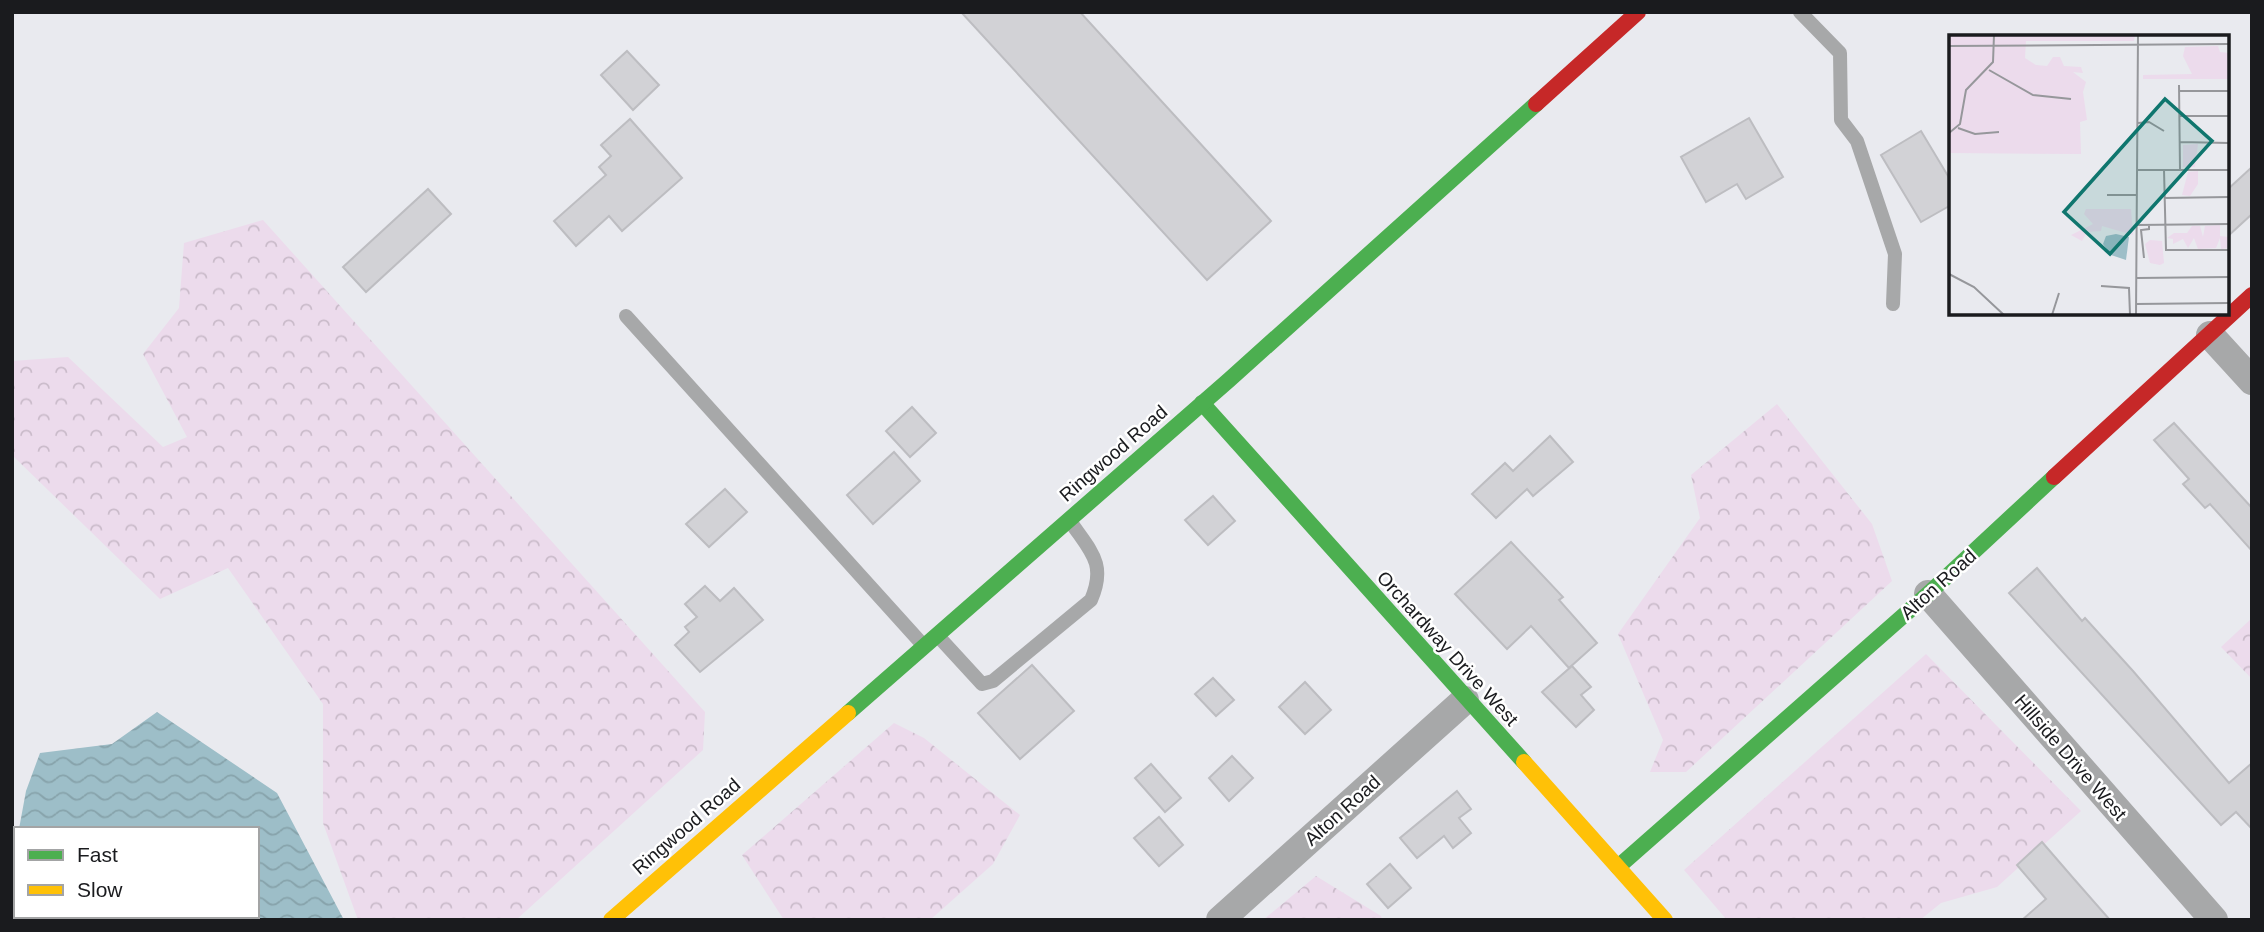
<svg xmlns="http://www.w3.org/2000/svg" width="2264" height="932" font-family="Arial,sans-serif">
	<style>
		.forest { fill: url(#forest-crowns) }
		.water { fill: url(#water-waves) }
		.building { fill: #d2d2d6; stroke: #bdbdc1; stroke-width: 2 }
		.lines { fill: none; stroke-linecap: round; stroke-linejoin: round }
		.lane { stroke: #a7a8a9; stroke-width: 14 }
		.street { stroke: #a7a8a9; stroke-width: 28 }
		.fast { stroke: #4caf50; stroke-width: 16 }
		.slow { stroke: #ffc107; stroke-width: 16 }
		.jam { stroke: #c62828; stroke-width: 16 }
		.labels { text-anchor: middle; stroke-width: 5; stroke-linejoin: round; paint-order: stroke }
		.street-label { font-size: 19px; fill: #1a1b1e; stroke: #fff }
		.inset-road { fill: none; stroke: #96979b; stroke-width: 2 }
		.view { fill: #0f766e; fill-opacity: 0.15; stroke: #0f766e; stroke-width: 3.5 }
		.inset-edge { fill: none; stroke: #1a1b1e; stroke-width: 3.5 }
	</style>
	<defs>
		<pattern id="forest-crowns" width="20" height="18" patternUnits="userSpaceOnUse" patternTransform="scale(1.75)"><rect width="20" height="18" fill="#ecdbec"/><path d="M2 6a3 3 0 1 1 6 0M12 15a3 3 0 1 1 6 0" fill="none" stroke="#cabbca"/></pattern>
		<pattern id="water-waves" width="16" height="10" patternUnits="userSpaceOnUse" patternTransform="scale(1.75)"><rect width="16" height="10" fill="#9dbec8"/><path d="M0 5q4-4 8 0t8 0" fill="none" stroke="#87a3ab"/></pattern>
	</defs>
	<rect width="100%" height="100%" fill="#e9eaef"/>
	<g class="forest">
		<path d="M263,220L705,712L703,750L516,920H358L323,823V704L228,568L160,599L12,455V361L68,357L163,447L187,437L143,354L179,308L184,243Z"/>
		<path d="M1777,404L1872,524L1892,581L1686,772H1650L1663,740L1618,634L1700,518L1691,475Z"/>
		<path d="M2252,618V679L2221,647Z"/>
		<path d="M1926,654L2081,811L1997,887L1941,903L1920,920H1727L1684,870Z"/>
		<path d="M894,723L924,738L1020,815L993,864L930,920H784L742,855Z"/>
		<path d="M1316,876L1381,916L1382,920H1263Z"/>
	</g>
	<path class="water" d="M157,712L277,793L344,920H12V867L16,848V916H257V829H19L26,791L40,753L112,744Z"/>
	<g class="building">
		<path d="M961,12H1080L1271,221L1207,280Z"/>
		<path d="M627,51L659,85L633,110L601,75Z"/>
		<path d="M1749,118L1783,177L1746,199L1737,184L1706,202L1681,157Z"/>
		<path d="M630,119L682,178L622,231L609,216L576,246L554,221L606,175L599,167L611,156L601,145Z"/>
		<path d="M1921,131L1951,181V205L1921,222L1881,155Z"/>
		<path d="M2252,167V214L2227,237V190Z"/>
		<path d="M428,189L451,214L366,292L343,267Z"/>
		<path d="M912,407L936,433L910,457L886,431Z"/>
		<path d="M2174,423L2252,508V551L2210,504L2205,508L2183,484L2189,479L2154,440Z"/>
		<path d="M1550,436L1573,462L1533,496L1527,489L1496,518L1472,494L1505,463L1513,471Z"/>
		<path d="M894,452L920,481L873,524L847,495Z"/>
		<path d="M725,489L747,512L709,547L686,524Z"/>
		<path d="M1213,496L1235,521L1208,545L1185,520Z"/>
		<path d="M1511,542L1563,597L1559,600L1597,643L1569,668L1531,626L1507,649L1455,594Z"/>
		<path d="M2037,568L2082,621L2085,618L2133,671L2229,783L2252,763V829L2236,812L2221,825L2009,593Z"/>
		<path d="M705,586L720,601L734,588L763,620L700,672L675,645L689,632L685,627L697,617L685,604Z"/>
		<path d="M1032,665L1074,711L1020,759L978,713Z"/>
		<path d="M1572,666L1591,687L1581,695L1594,710L1576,727L1542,692Z"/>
		<path d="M1213,678L1234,700L1216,716L1195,694Z"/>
		<path d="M1305,682L1331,710L1305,734L1279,707Z"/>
		<path d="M1232,756L1253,778L1229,801L1209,778Z"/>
		<path d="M1151,764L1181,798L1165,812L1135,778Z"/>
		<path d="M1457,791L1471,809L1459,818L1471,833L1453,848L1444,836L1417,858L1400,838Z"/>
		<path d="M1159,817L1183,845L1159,866L1134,838Z"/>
		<path d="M2042,842L2074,879L2110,920H2022L2046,899L2017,865Z"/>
		<path d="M1390,864L1411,888L1388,908L1367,884Z"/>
	</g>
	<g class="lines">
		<g class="lane">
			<path d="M1800,12L1840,53L1841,120L1857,141L1895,254L1893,304"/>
			<path d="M626,316L923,645"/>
			<path d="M937,635L982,684L993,681L1091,600C1107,563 1090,551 1070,521"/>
		</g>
		<g class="street">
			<path d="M2210,335L2252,381"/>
			<path d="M1928,594L2214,920"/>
			<path d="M1220,920L1465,700"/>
		</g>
		<g class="fast">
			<path d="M1202,403L1524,762"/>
			<path d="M848,713L1229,380L1536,104"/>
			<path d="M1618,867L1928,594L2054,477"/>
		</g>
		<g class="slow">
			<path d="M1524,762L1665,920"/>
			<path d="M611,920L848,713"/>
		</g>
		<g class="jam">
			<path d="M1536,104L1638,12"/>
			<path d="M2054,477L2252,295"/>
		</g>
	</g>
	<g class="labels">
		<g class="street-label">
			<text transform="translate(1113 453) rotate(-41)" y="7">Ringwood Road</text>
			<text transform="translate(1938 584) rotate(-42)" y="7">Alton Road</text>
			<text transform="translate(1448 648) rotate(48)" y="7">Orchardway Drive West</text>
			<text transform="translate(2071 757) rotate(49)" y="7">Hillside Drive West</text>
			<text transform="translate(1342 810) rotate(-42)" y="7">Alton Road</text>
			<text transform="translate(686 826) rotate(-41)" y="7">Ringwood Road</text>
		</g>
	</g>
	<g transform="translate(1949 35)">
		<rect width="280" height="280" fill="#e9eaef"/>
		<path d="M0,0H186L185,6H77L76,23L87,30L98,31L104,22H111L115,31L132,32L134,38L124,37L137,47L134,57L138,85L131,87L132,119L0,118ZM269,11L271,17L280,18V44H194V40L243,39L234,21L236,12ZM249,109L246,132H234V110ZM249,136V149L241,161L233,160L239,137ZM137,174H182L184,200L153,191L152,196L138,197L133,206L122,200L144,189L135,179ZM271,190V201L280,202V213L272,214L271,203L267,213L249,214L245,203L239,213L234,204L224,209V204L218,203L225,198H238L243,191H251L254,202L256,191ZM201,205L213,206L215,228L211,230L201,228L196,209Z" fill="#ecdbec"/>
		<path d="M167,199L180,202L177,225L162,220L154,209L157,201Z" fill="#9dbec8"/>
		<path class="inset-road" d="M0,11L280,9M40,35L84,60L122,64M230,50L231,135M230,56H280M231,81H280M189,88L200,87L215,96M9,93L26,99L50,97M0,98L11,89L17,55L44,27L45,0M231,107L280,108M189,135H280M215,135L217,215H280M158,160H188M215,163L280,162M188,190L280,189M195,223L192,195L200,194V190M0,239L25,252L55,280M188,243L280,242M152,251L180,253L181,280M187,269L280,268M103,280L110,258M187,280L189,0"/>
		<path class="view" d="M216,64L263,106L161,219L115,177Z"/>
		<rect width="280" height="280" class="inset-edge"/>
	</g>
	<rect width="2264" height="932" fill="none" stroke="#1a1b1e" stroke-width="28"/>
	<rect x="14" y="827" width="245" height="91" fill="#ffffff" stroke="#a3a4a5" stroke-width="2"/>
	<rect x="28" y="850" width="35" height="10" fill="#4caf50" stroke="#a3a4a5" stroke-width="2"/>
	<text x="77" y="862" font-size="21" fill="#1a1b1e">Fast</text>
	<rect x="28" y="885" width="35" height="10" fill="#ffc107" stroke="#a3a4a5" stroke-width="2"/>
	<text x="77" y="897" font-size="21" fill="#1a1b1e">Slow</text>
</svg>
